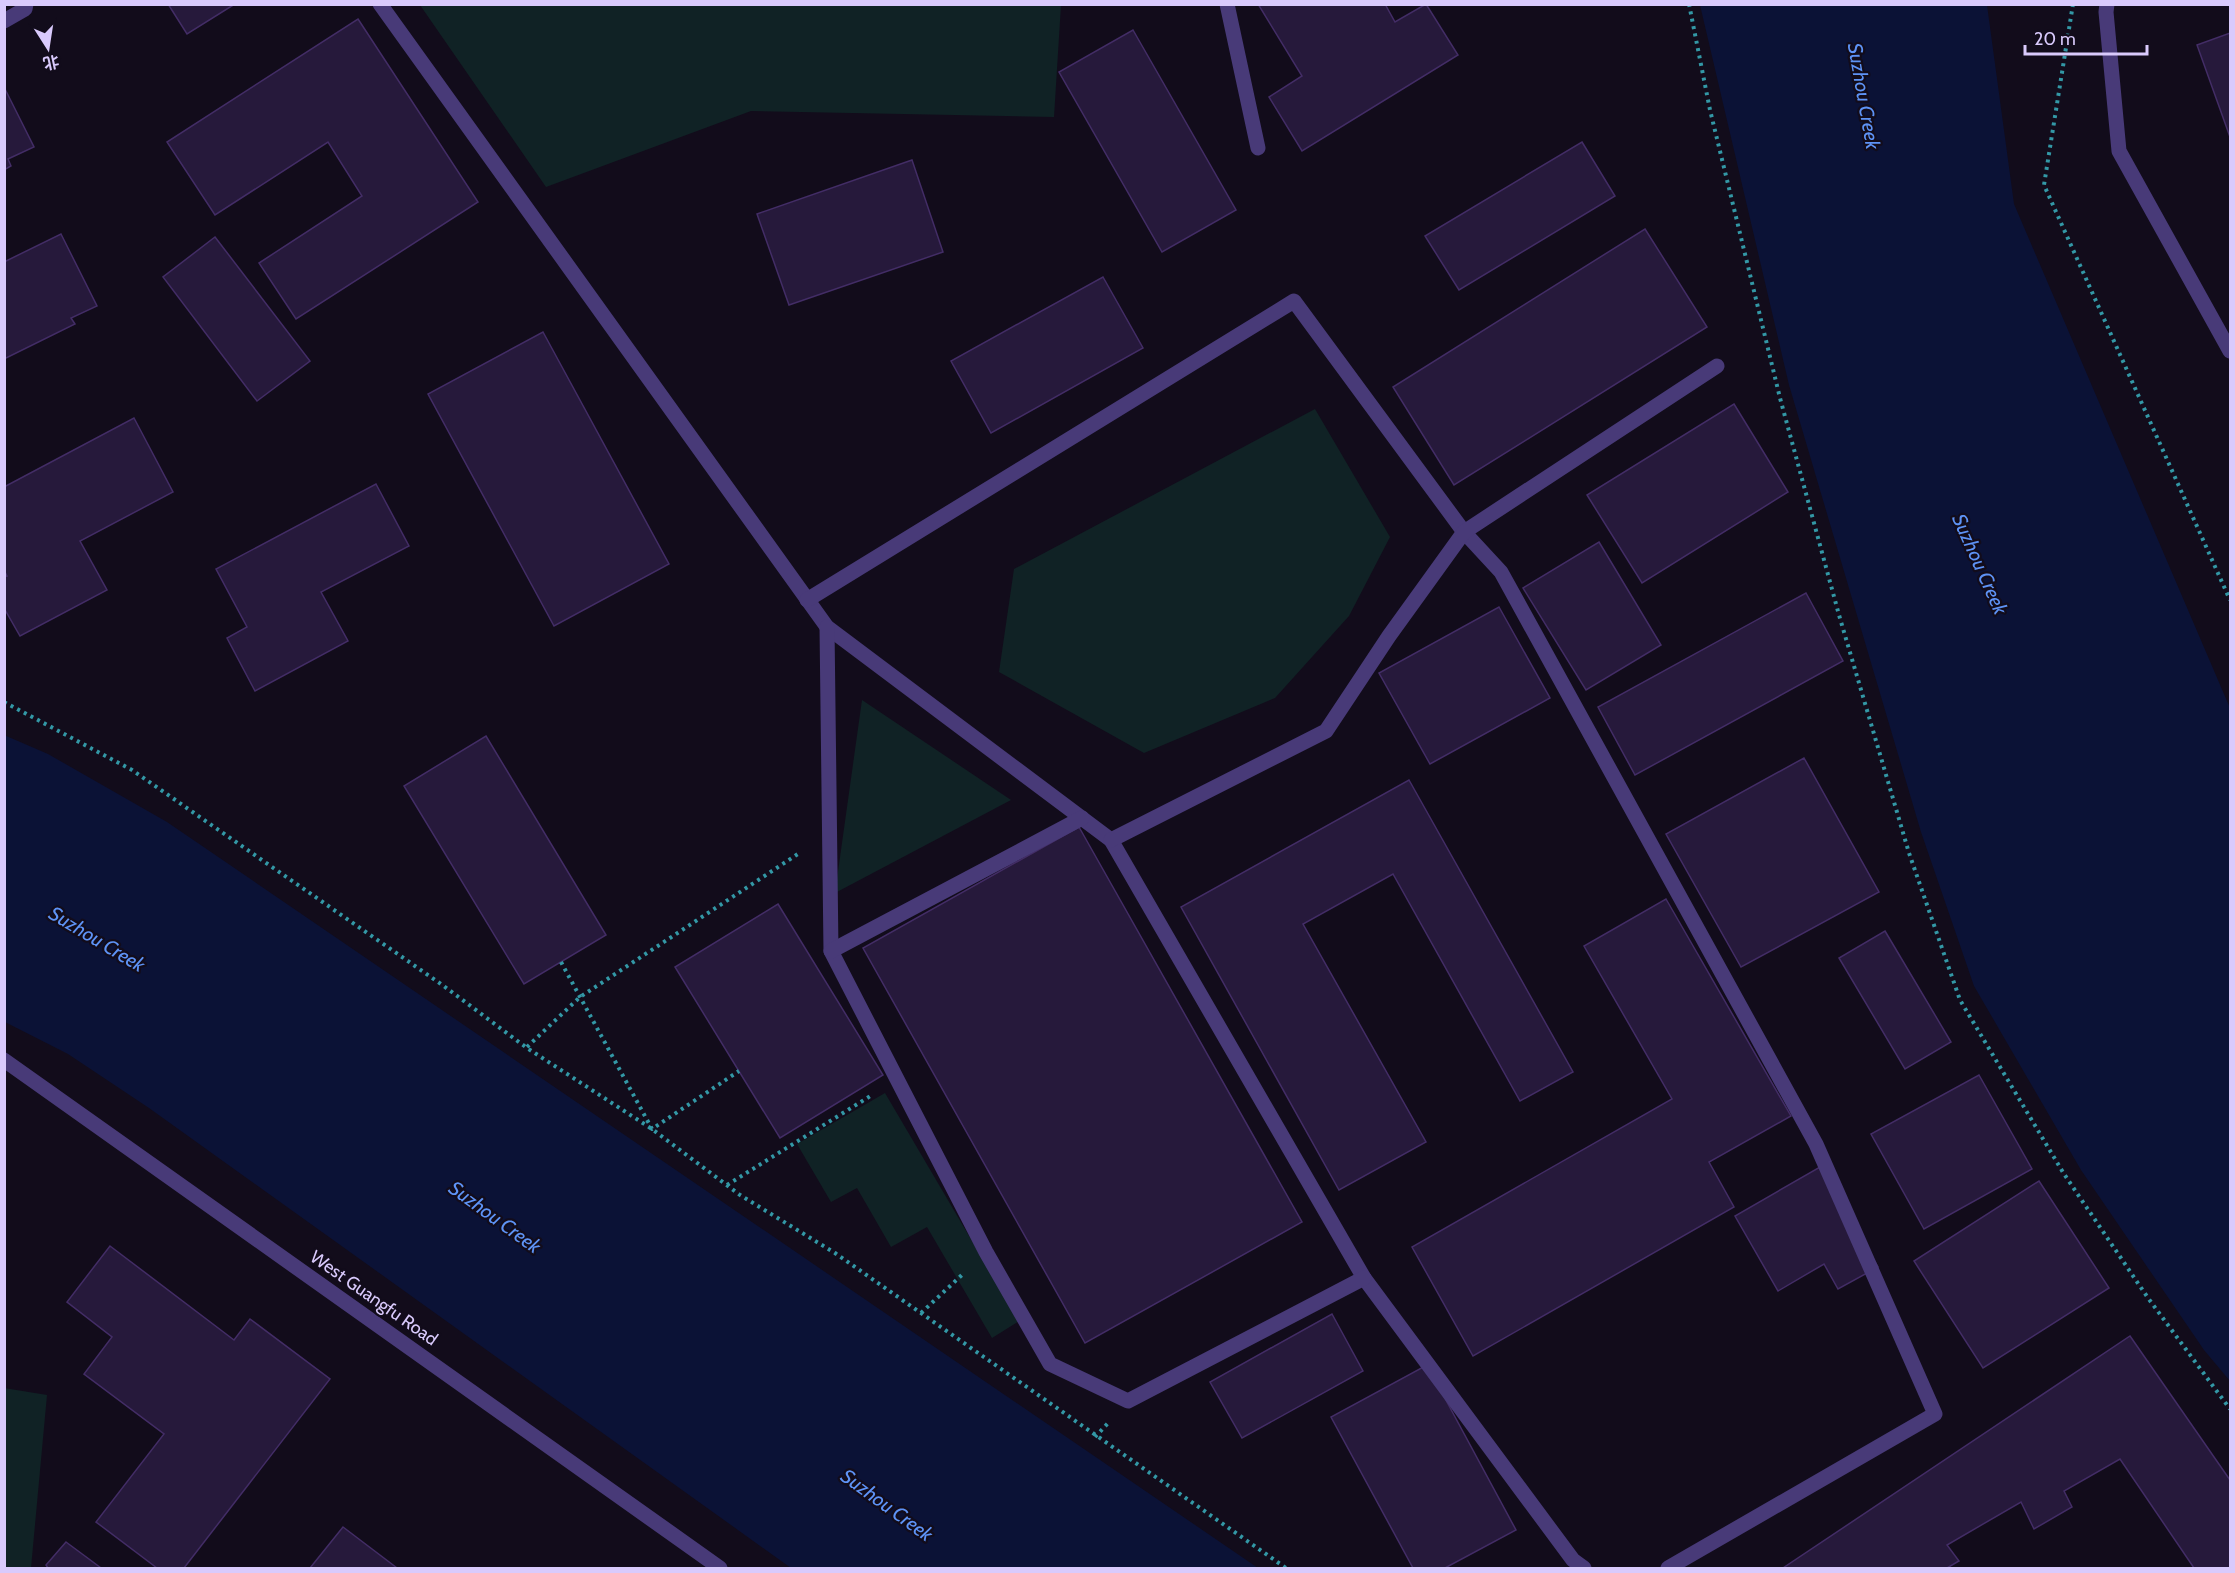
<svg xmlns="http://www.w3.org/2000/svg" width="2235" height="1573" font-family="Cabin,'Noto Sans SC',sans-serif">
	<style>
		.green { fill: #102225 }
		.water { fill: #0b1236 }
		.building { fill: #26193b; stroke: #432d66; stroke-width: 1.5 }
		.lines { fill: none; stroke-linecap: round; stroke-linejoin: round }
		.path { stroke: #3398a6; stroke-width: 4; stroke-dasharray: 3 4.5; stroke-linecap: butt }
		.service { stroke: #483a78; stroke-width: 15 }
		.minor { stroke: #483a78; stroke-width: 15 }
		.tertiary { stroke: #483a78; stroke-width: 15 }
		.labels { text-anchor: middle; stroke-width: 4.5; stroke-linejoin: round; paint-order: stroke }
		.street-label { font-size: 18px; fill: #d9cafc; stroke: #120c1b }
		.water-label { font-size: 20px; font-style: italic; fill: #5e93f6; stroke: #120c1b }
	</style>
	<rect width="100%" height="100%" fill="#120c1b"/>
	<g class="green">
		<path d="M420,5H1061L1054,117L751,111L546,187Z"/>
		<path d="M1315,409L1390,537L1349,616L1275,698L1144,753L999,672L1014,569Z"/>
		<path d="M862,700L1011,800L835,893Z"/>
		<path d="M885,1093L1019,1321L992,1338L927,1227L891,1247L857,1188L831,1202L797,1144Z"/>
		<path d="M4,1388L47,1395L31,1568H5Z"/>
	</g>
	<g class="water">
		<path d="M1700,5H1987L2014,204L2230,708V1381L2204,1350L2081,1170L1974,986L1921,832L1789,385Z"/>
		<path d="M4,735L48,754L167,822L1258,1568H791L149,1108L68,1054L5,1022Z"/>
	</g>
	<g class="building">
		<path d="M168,4H235L187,34Z"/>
		<path d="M1258,4H1385L1395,22L1426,4L1458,55L1302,151L1269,97L1302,76Z"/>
		<path d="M358,19L478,202L296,319L259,263L362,196L328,142L215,215L167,142Z"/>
		<path d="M1133,30L1236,210L1162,252L1059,72Z"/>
		<path d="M2230,33V137L2197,45Z"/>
		<path d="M4,87L34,147L8,159L11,166L4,170Z"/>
		<path d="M1582,142L1615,196L1459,290L1425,236Z"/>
		<path d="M912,160L943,252L789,305L757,214Z"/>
		<path d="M1645,229L1707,327L1454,485L1393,387Z"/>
		<path d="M61,234L97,306L71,318L75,324L4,359V262Z"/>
		<path d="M215,237L310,361L257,401L163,277Z"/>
		<path d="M1103,277L1143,348L991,433L951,361Z"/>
		<path d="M543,332L669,564L554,626L428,394Z"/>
		<path d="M1734,404L1788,492L1642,583L1587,495Z"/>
		<path d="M134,418L173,492L80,541L107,590L20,636L4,608V577L7,576L4,570V487Z"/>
		<path d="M376,484L409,546L321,592L348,641L255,691L227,638L247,627L216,569Z"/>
		<path d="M1599,542L1661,645L1586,690L1523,588Z"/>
		<path d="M1806,593L1843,661L1635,775L1598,707Z"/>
		<path d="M1499,607L1550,698L1430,764L1379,673Z"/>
		<path d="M486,736L606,935L524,984L404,786Z"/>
		<path d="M1804,758L1879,892L1741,967L1666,834Z"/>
		<path d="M1409,780L1573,1072L1520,1101L1393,874L1303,924L1426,1142L1339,1190L1181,907Z"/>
		<path d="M1079,827L1302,1222L1085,1343L863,948Z"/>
		<path d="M1666,899L1791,1116L1709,1162L1734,1207L1473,1356L1412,1247L1672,1099L1584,946Z"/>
		<path d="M778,904L883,1075L780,1138L675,967Z"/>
		<path d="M1885,931L1951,1042L1905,1069L1839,958Z"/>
		<path d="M1979,1075L2032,1169L1924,1229L1871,1134Z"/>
		<path d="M1820,1167L1878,1267L1838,1289L1824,1264L1778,1291L1735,1216Z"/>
		<path d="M2039,1181L2109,1288L1983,1368L1914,1261Z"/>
		<path d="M110,1246L234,1340L250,1319L330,1379L184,1568H157L96,1522L164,1434L84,1374L112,1337L67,1302Z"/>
		<path d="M1332,1314L1363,1371L1242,1438L1210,1382Z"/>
		<path d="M2130,1336L2230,1480V1568H2194L2120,1459L2064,1491L2072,1507L2034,1529L2021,1502L1947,1545L1959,1561L1947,1568H1783Z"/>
		<path d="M1427,1365L1516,1530L1445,1568H1413L1331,1417Z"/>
		<path d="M343,1527L397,1568H310Z"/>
		<path d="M66,1542L101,1568H48L46,1565Z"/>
	</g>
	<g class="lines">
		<g class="path">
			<path d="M1689,4L1710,110L1780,398L1839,615L1909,853L1960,1000L2064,1174L2148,1298L2230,1409"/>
			<path d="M2073,4L2044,185L2230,600"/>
			<path d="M4,702L132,770L441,984L527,1048L652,1129L740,1195L835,1253L1286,1568"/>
			<path d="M561,962L652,1129L739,1071"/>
			<path d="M527,1047L580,997L801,852"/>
			<path d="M727,1185L872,1095"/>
			<path d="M921,1313L964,1273"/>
			<path d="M1095,1437L1109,1422"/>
		</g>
		<g class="service">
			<path d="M380,4L827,627L1111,840L1364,1278L1573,1560L1584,1568"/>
			<path d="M1227,4L1258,148"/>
			<path d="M807,600L1294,301L1464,532L1501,572L1816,1144L1935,1414L1668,1568"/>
			<path d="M827,627L831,951L986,1252L1050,1364L1128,1401L1364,1278"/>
			<path d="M1111,840L1326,731L1389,636L1464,532L1717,366"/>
			<path d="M831,951L1082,818"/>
		</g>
		<g class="minor">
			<path d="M2107,4L2106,12L2119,151L2230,351"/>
			<path d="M4,1060L720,1568"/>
		</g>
		<path class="tertiary" d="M4,21L25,9L26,4"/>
	</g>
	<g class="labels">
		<g class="street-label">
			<text transform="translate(374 1298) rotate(35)" y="6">West Guangfu Road</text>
		</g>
		<g class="water-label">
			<text transform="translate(1864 96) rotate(80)" y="7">Suzhou Creek</text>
			<text transform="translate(1980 564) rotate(66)" y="7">Suzhou Creek</text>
			<text transform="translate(97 939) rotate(31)" y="7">Suzhou Creek</text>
			<text transform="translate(495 1217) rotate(36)" y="7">Suzhou Creek</text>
			<text transform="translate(887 1505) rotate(36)" y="7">Suzhou Creek</text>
		</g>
	</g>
	<rect width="2235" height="1573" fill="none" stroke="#d9cafc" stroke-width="12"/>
	<g transform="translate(48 48) rotate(168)" stroke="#120c1b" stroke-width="4.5" paint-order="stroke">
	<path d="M0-4.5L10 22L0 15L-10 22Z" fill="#d9cafc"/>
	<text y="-9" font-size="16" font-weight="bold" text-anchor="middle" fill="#d9cafc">北</text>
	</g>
	<path d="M2025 45v9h122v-9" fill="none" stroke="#d9cafc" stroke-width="3"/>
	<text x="2034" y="45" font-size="18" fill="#d9cafc" stroke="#120c1b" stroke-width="4.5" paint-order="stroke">20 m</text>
</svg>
